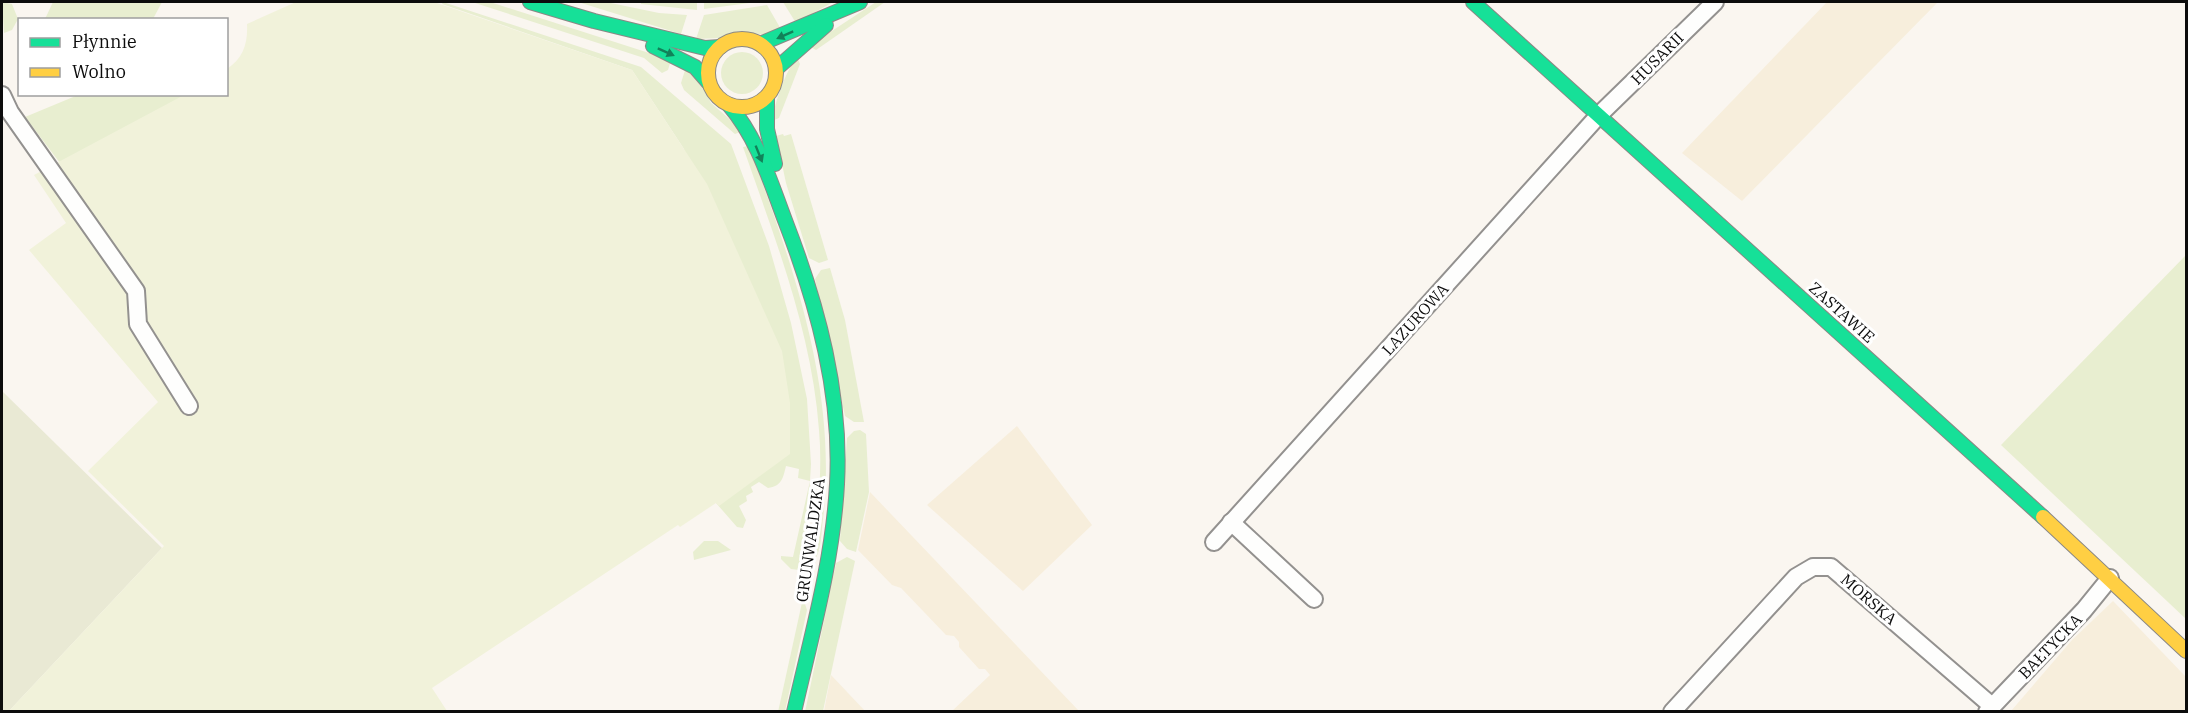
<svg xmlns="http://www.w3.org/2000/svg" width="2188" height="713" font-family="'IBM Plex Serif',serif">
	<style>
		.farmland { fill: #f7eedc }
		.green { fill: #e8eed0 }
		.cemetery { fill: #e9e9d4 }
		.pitch { fill: #f1f2da }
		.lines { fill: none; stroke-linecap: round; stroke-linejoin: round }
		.street-casing { stroke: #93918f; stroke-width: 20 }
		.fast-casing { stroke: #8a8885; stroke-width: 16 }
		.slow-casing { stroke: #8a8885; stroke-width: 16 }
		.street { stroke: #fefefd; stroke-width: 16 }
		.fast { stroke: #16e098; stroke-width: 14 }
		.slow { stroke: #ffcf43; stroke-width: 14 }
		.oneway { fill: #128159 }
		.labels { text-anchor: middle; stroke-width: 6; stroke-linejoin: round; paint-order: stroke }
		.street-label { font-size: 16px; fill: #0c0c0c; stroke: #fff }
	</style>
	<rect width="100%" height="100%" fill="#faf6f0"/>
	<g class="farmland">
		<path d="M1827,2H1938L1742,201L1682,153Z"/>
		<path d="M1017,426L1092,525L1023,591L927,505Z"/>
		<path d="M870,492L1079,711H952L990,675L985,669H979L959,647V642L954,636L946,635L901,588L892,585L858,550Z"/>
		<path d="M2113,601L2186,677V711H2011L2072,640Z"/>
		<path d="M831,675L865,711H824Z"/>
	</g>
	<g class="green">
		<path d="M2,2L12,4L18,19L12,30L4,33Z"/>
		<path d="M53,2H162L153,19H45Z"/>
		<path d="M443,2L641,67L731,144L769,246L791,323L807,399L811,464L808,514L799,570L791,569L781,559V556L793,557L810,481L798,478L799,469L786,466C783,478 782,486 768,488L759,482L751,487L753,492L746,496L747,501L739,506L746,520L743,528L737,527L716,503L684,149L632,70L442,4Z"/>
		<path d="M472,2H490L671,60L668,70L662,73L644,58Z"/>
		<path d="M578,2H606L659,13L687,15L681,34Z"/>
		<path d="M641,2H697V10L641,4Z"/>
		<path d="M704,2H757L704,9Z"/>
		<path d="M783,2H833L796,23Z"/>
		<path d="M876,2H885L816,50L809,46Z"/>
		<path d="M767,5L782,31L764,35L740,31L720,38L696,39L704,15Z"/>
		<circle cx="742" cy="73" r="21"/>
		<path d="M797,57L800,64L779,118L772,121C774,104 786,70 797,57Z"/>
		<path d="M686,67L700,80L711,103L743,131L735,134L684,90L681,83Z"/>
		<path d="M226,94L317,230L89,201L25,117L78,95Z"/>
		<path d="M783,134L784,136L791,134L828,260L819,263L809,258L786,183L776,136Z"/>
		<path d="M749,146C793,266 838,390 823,519C821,534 822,557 809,566C817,521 823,476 819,430C812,332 775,239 743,147Z"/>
		<path d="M2186,255V619L2001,445Z"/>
		<path d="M830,268L845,320L864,422H854L845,416L815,279L821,270Z"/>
		<path d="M860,430L866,434L869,492L856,552L847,549L840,541L847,438L854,431Z"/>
		<path d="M704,541H718L731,550L694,560L693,552Z"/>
		<path d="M847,557L855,561L823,711L805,712L836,563Z"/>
		<path d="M803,598L807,610L785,711L778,712Z"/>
	</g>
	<path class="cemetery" d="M2,391L162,548L8,712L2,711Z"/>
	<path class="pitch" d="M296,2H434L632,70L707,184L782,351L790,403V454L719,506L716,503L680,527L678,525L432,688L447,711L8,712L164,546L88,471L158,402L29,250L66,223L34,175L184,95L226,94L227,69C243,58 248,44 247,24Z"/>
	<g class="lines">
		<g class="street-casing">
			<g id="street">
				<path d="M2,95L10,112L136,291L138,324L189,406"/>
				<path d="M1231,522L1314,599"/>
				<path d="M1214,542L1599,115L1715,2"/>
				<path d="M1672,712L1796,577L1813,567H1831L1992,706"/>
				<path d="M1987,712L2084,610L2110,578"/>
			</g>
		</g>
		<g class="fast-casing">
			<g id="fast">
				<path d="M530,2L594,21L705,48L720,47"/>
				<path d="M1473,2L2043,517"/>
				<path d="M760,44L860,2"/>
				<path d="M653,46L695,67L708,82"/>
				<path d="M776,69L826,25"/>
				<path d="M767,97V129L775,164"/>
				<path d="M729,105C758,139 770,181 786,223C818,306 842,395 837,484C833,561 811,637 794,712"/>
			</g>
		</g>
		<g class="slow-casing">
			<g id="slow">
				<circle cx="742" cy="73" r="34"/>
				<path d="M2043,517L2186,651"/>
			</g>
		</g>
		<use href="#street" class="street"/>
		<use href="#fast" class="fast"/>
		<use href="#slow" class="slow"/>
	</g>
	<defs><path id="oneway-solid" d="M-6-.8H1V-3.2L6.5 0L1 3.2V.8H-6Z" transform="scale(1.5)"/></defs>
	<g class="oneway">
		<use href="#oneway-solid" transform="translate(785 35) rotate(156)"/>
		<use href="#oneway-solid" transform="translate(666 52) rotate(24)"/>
		<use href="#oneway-solid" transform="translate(759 154) rotate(68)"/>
	</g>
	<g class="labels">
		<g class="street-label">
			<text transform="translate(1657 58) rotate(-45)" y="6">HUSARII</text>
			<text transform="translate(1842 312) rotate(42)" y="6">ZASTAWIE</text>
			<text transform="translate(1415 319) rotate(-48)" y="6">LAZUROWA</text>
			<text transform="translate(810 540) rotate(-82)" y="6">GRUNWALDZKA</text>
			<text transform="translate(1869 599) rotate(41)" y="6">MORSKA</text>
			<text transform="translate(2050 646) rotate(-46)" y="6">BAŁTYCKA</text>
		</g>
	</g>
	<rect width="2188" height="713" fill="none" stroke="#0c0c0c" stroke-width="6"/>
	<rect x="18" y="18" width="210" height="78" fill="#ffffff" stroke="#9e9e9e" stroke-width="1.5"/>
	<rect x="30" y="38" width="30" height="9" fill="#16e098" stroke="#9e9e9e" stroke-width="1.5"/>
	<text x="72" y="48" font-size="18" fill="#0c0c0c">Płynnie</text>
	<rect x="30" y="68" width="30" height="9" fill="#ffcf43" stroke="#9e9e9e" stroke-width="1.5"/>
	<text x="72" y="78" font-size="18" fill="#0c0c0c">Wolno</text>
</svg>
